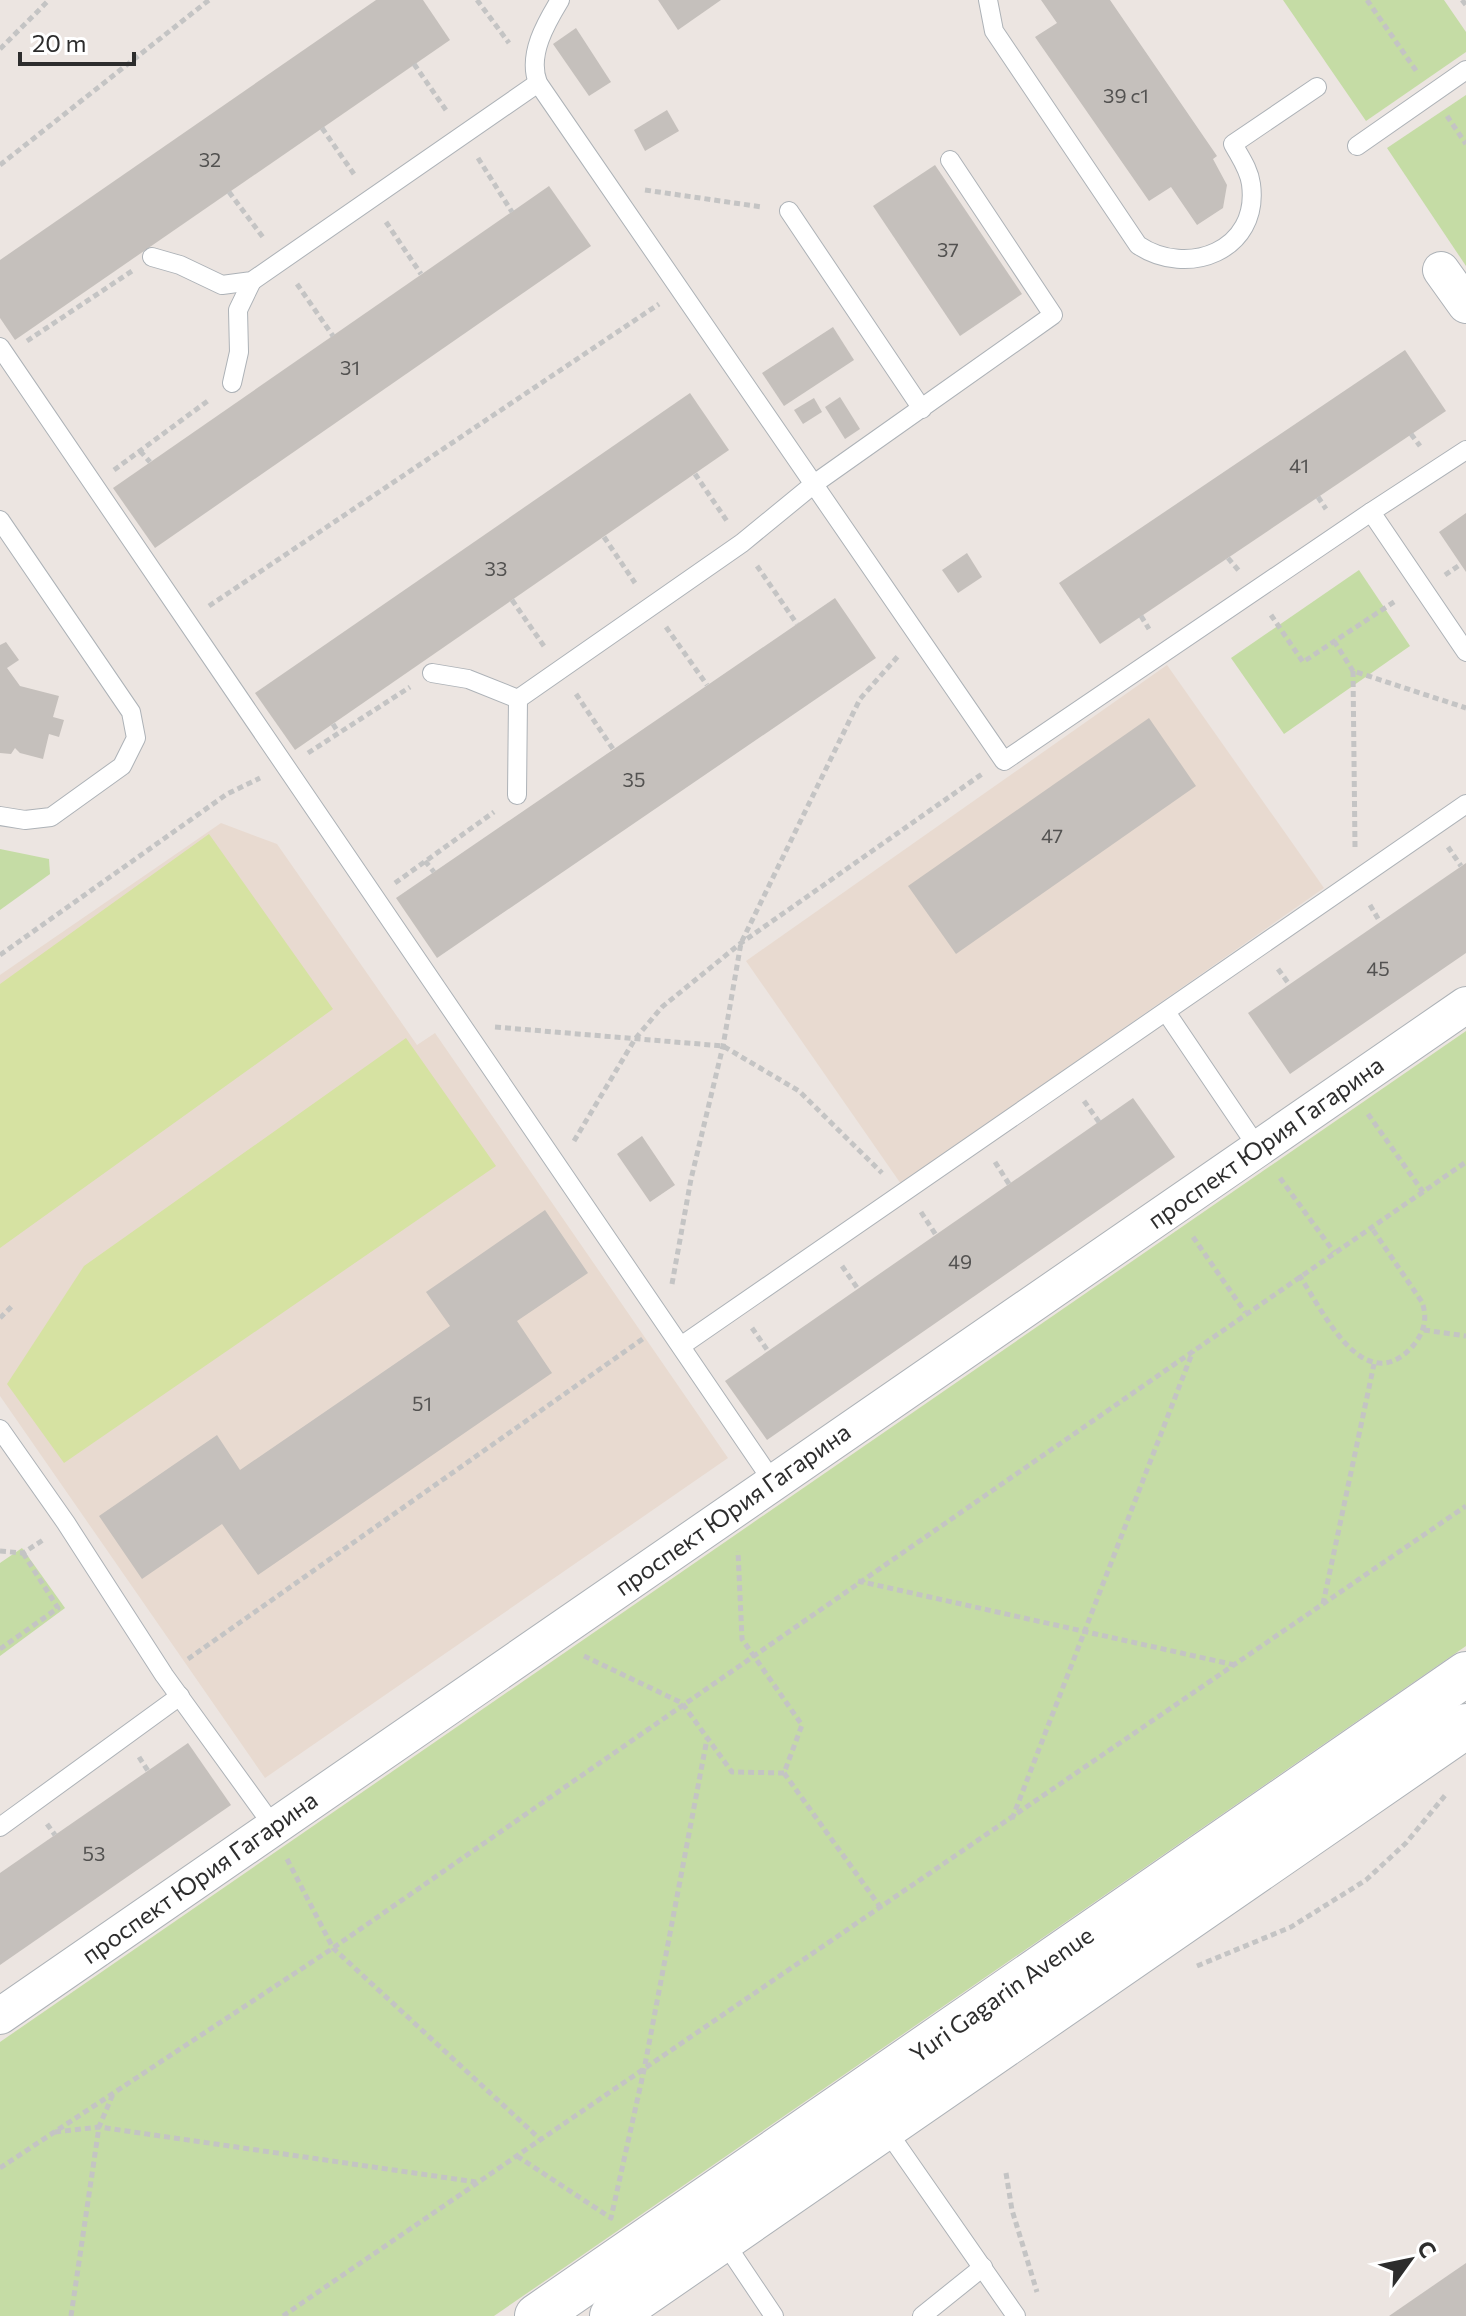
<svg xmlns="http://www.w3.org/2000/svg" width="1466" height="2316" font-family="Commissioner,sans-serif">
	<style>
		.education { fill: #e8dad0 }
		.green { fill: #c5dca5 }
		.pitch { fill: #d6e2a2 }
		.building { fill: #c5c0bc }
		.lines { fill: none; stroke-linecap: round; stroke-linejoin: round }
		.lane-casing { stroke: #adb2b7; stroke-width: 20 }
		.street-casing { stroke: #adb2b7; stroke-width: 38 }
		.secondary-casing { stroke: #adb2b7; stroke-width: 46 }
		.path { stroke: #c4c4c4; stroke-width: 5; stroke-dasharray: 6 4; stroke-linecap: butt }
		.lane { stroke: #fff; stroke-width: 18 }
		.street { stroke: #fff; stroke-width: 36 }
		.secondary { stroke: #fff; stroke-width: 44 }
		.labels { text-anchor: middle; stroke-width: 8; stroke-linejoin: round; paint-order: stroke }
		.number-label { font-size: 20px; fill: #535251 }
		.street-label { font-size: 24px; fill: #2d2d2d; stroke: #fff }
	</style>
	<rect width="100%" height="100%" fill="#ece5e1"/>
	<g class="education">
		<path d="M1167,665L1324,888L901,1184L746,961Z"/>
		<path d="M221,823L277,844L417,1045L435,1033L728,1458L265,1778L0,1396V975Z"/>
	</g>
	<g class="green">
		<path d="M1283,0H1444L1466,32V52L1366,121Z"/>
		<path d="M1466,95V266L1387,148Z"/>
		<path d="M1359,570L1410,646L1284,734L1231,658Z"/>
		<path d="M0,849L49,859L50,874L0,910Z"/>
		<path d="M1466,1031V1646L494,2316H0V2042Z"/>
		<path d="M22,1548L65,1608L0,1656V1563Z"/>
	</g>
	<g class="pitch">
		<path d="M209,834L333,1009L0,1248V984Z"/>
		<path d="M406,1038L496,1166L64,1463L7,1384L84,1266Z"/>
	</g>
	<g class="building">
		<path d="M376,0H423L450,40L15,340L0,318V260Z"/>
		<path d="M658,0H721L678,30Z"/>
		<path d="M1041,0H1110L1217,156L1213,159L1227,185L1223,208L1197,225L1171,187L1149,201L1035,37L1057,23Z"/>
		<path d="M576,28L611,82L589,96L553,44Z"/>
		<path d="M667,110L679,131L645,151L634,130Z"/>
		<path d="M935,165L1022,294L960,336L873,206Z"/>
		<path d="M549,186L591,246L155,548L113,488Z"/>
		<path d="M833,327L854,360L784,406L762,373Z"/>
		<path d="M1405,350L1446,411L1100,644L1059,583Z"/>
		<path d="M690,393L729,450L295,750L255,693Z"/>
		<path d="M840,397L860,429L845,439L825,407Z"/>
		<path d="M814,398L822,412L803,424L794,410Z"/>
		<path d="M1466,513V572L1439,532Z"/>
		<path d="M967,553L982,577L958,593L942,570Z"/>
		<path d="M835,598L876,658L437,958L396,898Z"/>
		<path d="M6,642L19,660L7,668L20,686L59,696L53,717L64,720L59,737L49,734L43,759L20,753L15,748L11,754L0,753V645Z"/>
		<path d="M1149,718L1196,786L956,954L908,886Z"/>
		<path d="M1466,863V953L1290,1074L1248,1013Z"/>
		<path d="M1133,1098L1175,1157L767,1440L725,1381Z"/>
		<path d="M642,1136L675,1185L650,1202L617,1154Z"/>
		<path d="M545,1210L588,1273L517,1321L552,1373L258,1575L222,1524L142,1579L99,1516L217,1435L240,1470L450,1326L426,1292Z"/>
		<path d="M188,1743L231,1805L0,1965V1873Z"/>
		<path d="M1466,2263V2316H1389Z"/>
	</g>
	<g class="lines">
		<g class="lane-casing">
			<g id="lane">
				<path d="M560,0C546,23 527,55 538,83L1004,761L1371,512"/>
				<path d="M988,0L994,31L1138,245C1187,278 1260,251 1251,184C1249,169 1240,157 1233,144L1317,87"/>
				<path d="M1357,146L1466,70"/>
				<path d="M789,211L922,409"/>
				<path d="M152,257L180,265L222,285L252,281L538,83"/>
				<path d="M0,347L773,1482"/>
				<path d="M232,383L239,352L238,310L252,281"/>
				<path d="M1466,450L1371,512L1466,652"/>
				<path d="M0,520L131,712L136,738L122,766L51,817L25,820L0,816"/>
				<path d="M432,673L468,679L518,699"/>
				<path d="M517,795L518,699L742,543L814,484L1053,315L950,160"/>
				<path d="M1166,1012L1258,1148"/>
				<path d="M681,1346L1466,804"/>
				<path d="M0,1429L66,1523L164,1675L274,1827"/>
				<path d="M0,1827L180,1696"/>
				<path d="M883,2125L1016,2316"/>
				<path d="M723,2240L774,2316"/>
				<path d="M922,2316L983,2267"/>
			</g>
		</g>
		<g class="street-casing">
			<g id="street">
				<path d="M1441,270L1466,305"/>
				<path d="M0,2016L1466,1005"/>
			</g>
		</g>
		<g class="secondary-casing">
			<g id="secondary">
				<path d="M537,2316L1466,1674"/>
				<path d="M612,2316L1466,1726"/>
			</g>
		</g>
		<g class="path">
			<path d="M477,0L509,43"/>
			<path d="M1367,0L1417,72"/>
			<path d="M1462,0L1466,5"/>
			<path d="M0,49L49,0"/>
			<path d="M414,64L448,113"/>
			<path d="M1447,116L1466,144"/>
			<path d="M322,128L356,177"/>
			<path d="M478,158L512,212"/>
			<path d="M0,165L209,0"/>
			<path d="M645,190L762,207"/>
			<path d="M229,192L265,240"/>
			<path d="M386,222L421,274"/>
			<path d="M297,284L333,336"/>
			<path d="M27,341L132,271"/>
			<path d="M1411,434L1420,446"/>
			<path d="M140,451L150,462"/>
			<path d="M114,470L209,400"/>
			<path d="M695,474L727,521"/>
			<path d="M1318,497L1326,509"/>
			<path d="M604,537L635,583"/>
			<path d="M1228,558L1239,571"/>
			<path d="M757,566L797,624"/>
			<path d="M1445,575L1461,564"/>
			<path d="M512,600L546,649"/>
			<path d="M209,606L659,304"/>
			<path d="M1271,615L1303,662L1397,600"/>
			<path d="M1141,616L1149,629"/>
			<path d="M666,627L707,685"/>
			<path d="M1334,641L1353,671"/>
			<path d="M576,694L613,749"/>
			<path d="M333,724L338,732"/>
			<path d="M308,753L410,687"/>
			<path d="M1355,847L1353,671L1466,708"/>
			<path d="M1448,847L1461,866"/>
			<path d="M425,861L434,872"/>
			<path d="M395,883L494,812"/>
			<path d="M1370,905L1380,922"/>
			<path d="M0,955L227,794L260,778"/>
			<path d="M1278,969L1289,984"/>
			<path d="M495,1027L723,1046L799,1091L882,1173"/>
			<path d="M1084,1101L1099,1122"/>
			<path d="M1368,1114L1423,1192"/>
			<path d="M574,1141L635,1039L662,1007L741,943L982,774"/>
			<path d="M995,1162L1009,1184"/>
			<path d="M1280,1178L1334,1252"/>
			<path d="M921,1212L936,1235"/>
			<path d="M1193,1237L1245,1312"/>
			<path d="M842,1266L858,1289"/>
			<path d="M1299,1275C1322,1309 1363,1400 1412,1347C1424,1333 1428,1319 1422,1302L1371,1227"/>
			<path d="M672,1284L691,1179L723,1046L741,943L860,699L899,655"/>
			<path d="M0,1318L14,1304"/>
			<path d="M752,1328L768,1351"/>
			<path d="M1424,1330L1466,1336"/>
			<path d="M0,1551L23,1553L43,1540"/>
			<path d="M858,1581L1235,1665"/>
			<path d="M1323,1604L1374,1364"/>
			<path d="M0,1649L58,1608L23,1553"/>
			<path d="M584,1656L682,1703L732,1772L784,1773L802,1725L742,1639L738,1551"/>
			<path d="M188,1659L644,1338"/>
			<path d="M139,1757L148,1771"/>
			<path d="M784,1773L881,1908"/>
			<path d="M1012,1819L1193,1351"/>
			<path d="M47,1824L55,1835"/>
			<path d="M287,1859L333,1948L541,2140"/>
			<path d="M1197,1966L1291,1927L1366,1880L1406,1843L1447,1793"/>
			<path d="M55,2132L99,2127L476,2182"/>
			<path d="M517,2156L611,2218L644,2070L707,1739"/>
			<path d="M0,2168L333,1948L1466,1162"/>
			<path d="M1006,2173L1012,2210L1037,2292"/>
			<path d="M71,2316L99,2127L113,2094"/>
			<path d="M283,2316L1466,1506"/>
		</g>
		<use href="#lane" class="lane"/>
		<use href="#street" class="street"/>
		<use href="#secondary" class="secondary"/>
	</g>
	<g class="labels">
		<g class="number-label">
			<text x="1126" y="103">39 с1</text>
			<text x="210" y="167">32</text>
			<text x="948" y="257">37</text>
			<text x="350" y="375">31</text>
			<text x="1299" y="473">41</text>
			<text x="496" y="576">33</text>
			<text x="634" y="787">35</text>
			<text x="1052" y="843">47</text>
			<text x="1378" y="976">45</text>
			<text x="960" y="1269">49</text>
			<text x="422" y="1411">51</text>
			<text x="94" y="1861">53</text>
		</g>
		<g class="street-label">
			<text transform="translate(1266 1143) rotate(-35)" y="8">проспект Юрия Гагарина</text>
			<text transform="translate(733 1510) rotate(-35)" y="8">проспект Юрия Гагарина</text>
			<text transform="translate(200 1878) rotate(-35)" y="8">проспект Юрия Гагарина</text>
			<text transform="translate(1002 1995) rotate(-35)" y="8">Yuri Gagarin Avenue</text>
		</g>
	</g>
	<g transform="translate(1410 2260) rotate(57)" stroke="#ffffff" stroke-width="6" paint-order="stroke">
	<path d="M0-6L14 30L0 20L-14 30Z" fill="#2d2d2d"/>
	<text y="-12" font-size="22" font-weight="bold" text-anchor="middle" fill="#2d2d2d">С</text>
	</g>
	<path d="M20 52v12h114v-12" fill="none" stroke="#2d2d2d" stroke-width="4"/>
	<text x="32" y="52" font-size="24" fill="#2d2d2d" stroke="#ffffff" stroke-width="6" paint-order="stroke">20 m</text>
</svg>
